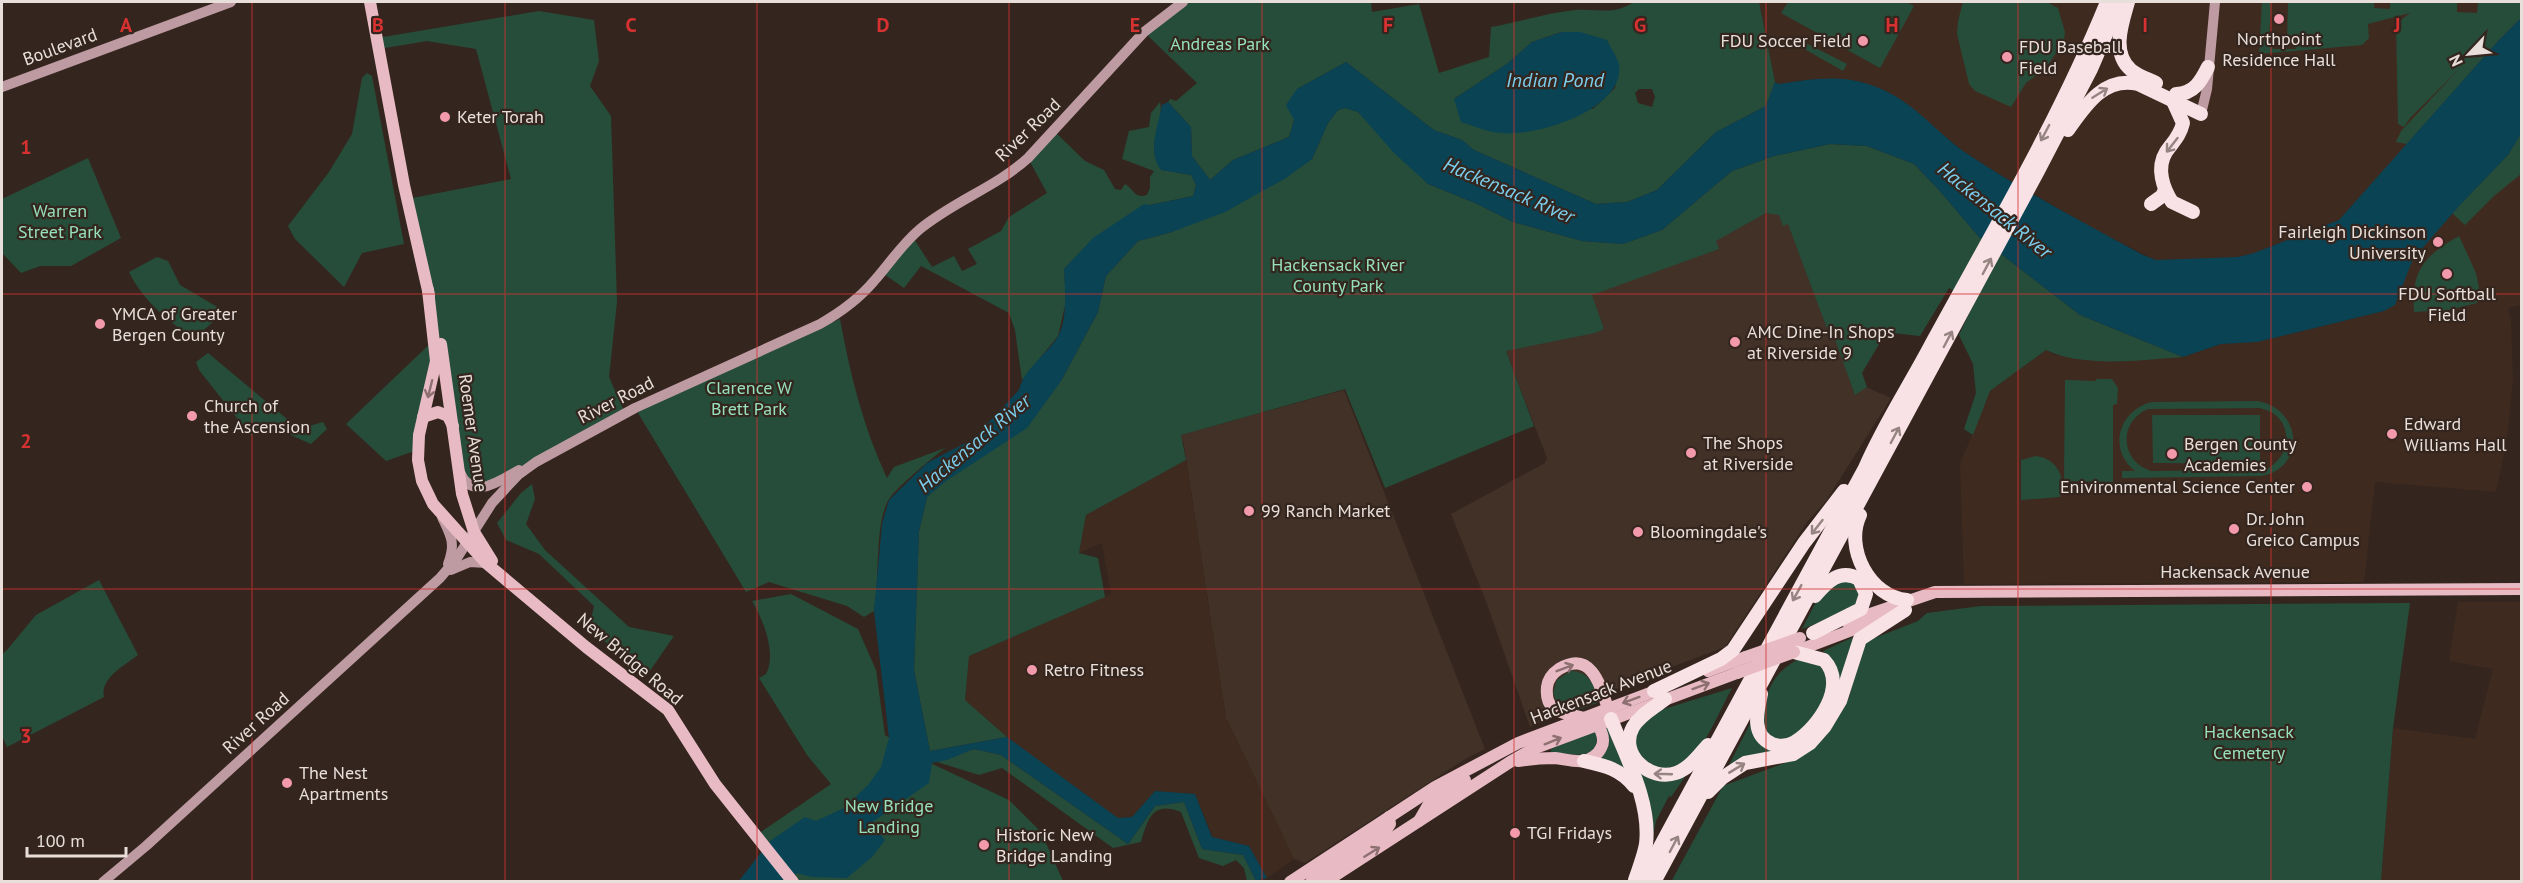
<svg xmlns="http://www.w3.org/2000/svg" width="2523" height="883" font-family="'PT Sans',sans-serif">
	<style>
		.commercial { fill: #413127 }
		.built { fill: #3f2a1f }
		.green { fill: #264d3a; fill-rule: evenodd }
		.water { fill: #0a4354 }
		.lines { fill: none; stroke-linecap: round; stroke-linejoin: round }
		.secondary { stroke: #be9ba2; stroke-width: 10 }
		.primary { stroke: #e8bbc4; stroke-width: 12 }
		.highway { stroke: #f8e2e6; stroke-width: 14 }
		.primary-bridge { stroke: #e8bbc4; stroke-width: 12 }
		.oneway { stroke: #968482 }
		.oneway2 { stroke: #8e7071 }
		.grid { fill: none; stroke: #d73131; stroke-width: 1.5; stroke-opacity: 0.55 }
		.poi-dot { fill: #f29aac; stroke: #34261e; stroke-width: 2 }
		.labels { text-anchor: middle; stroke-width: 4.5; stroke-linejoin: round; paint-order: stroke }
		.poi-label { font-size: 18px; fill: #e9dfda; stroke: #34261e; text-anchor: start }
		.park-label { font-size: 18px; fill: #96e1bb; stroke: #34261e }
		.street-label { font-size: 18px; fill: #e9dfda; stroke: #34261e }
		.water-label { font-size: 20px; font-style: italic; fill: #7bcfee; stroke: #34261e }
		.grid-label { font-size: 20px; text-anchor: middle; font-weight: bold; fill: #d73131; stroke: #34261e; stroke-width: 4.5; stroke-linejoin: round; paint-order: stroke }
	</style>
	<rect width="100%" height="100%" fill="#34261e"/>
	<g class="commercial">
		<path d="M1732,171L1807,223L1866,387L1891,398L1826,501L1807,522L1725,647L1637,680L1530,727L1487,604L1451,514L1545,463L1547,458L1506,351L1623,244L1662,230Z"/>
		<path d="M1344,390L1485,749L1467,758L1305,863L1294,859L1226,718L1184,445L1180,435Z"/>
	</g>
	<g class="built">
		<path d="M1759,2H2521V305L2508,308L2511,321L2513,379L2507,439L2496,492L2375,482L2364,582L1964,584L1960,464L1990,391L2046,350L2055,355L2183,357L2221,344L2257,342L2384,311L2339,220L2254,253L2238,257L2156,260L2094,229L1999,174L1966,153L1887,91L1859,81L1812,79L1779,84L1775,82Z"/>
		<path d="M1186,460L1226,718L1294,859L1267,878L1249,846L1213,837L1195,794L1155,791L1132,817L1117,818L1007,737L965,700L969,656L1111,594L1102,543L1079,553L1086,515Z"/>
		<path d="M2458,602H2521V881L2381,882L2393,728L2475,739L2493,669L2449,661Z"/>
	</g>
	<g class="green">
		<path d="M1183,2H1371L1372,12L1419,4L1439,73L1489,57L1491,27C1519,22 1547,13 1575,10C1598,8 1612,16 1634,2H1759L1775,82L1766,106L1716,132L1657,190L1627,202L1596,204L1474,150L1462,140L1434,130L1346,62L1297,89L1294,120L1289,137L1233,160L1210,180L1192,156L1191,127L1168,102L1170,99L1176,101L1197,83L1144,32ZM1561,32L1619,65L1615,88L1593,109L1454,99L1508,63L1532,42ZM1639,89H1652L1655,97L1652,107L1638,103L1635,93Z"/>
		<path d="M1788,2H1906L1914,6L1880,68L1781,13Z"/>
		<path d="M1963,2H2047L2058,8L2065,32L2064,41L2046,68L2026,83L2011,107L1975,91L1969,84L1957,34L1958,21Z"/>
		<path d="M2262,2H2271L2269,40L2273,49H2297L2287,42L2288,2H2374V8L2390,9V2H2457V12L2477,13L2478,2H2521V18L2499,40L2407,144L2396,142L2401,131L2460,68L2410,118L2404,127L2398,124L2396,24L2410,13L2368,24L2369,38L2362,45L2259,54Z"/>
		<path d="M539,11L594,20L599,61L590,86L611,116L617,302L609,377L625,413L497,483H467L438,331L407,199L511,179L476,49L427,41L379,49L377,38Z"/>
		<path d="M1796,38L1847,64L1843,71L1794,43Z"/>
		<path d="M367,73L372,76L404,244L362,253L344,287L295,239L288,226L329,172L352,134L362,78Z"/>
		<path d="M1160,102C1165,124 1143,147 1162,170L1191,175L1196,185L1193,196L1150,205L1094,238L1064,269L1066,301L1058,336L1022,380L1015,330L1009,313L921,266L904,288L881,272L912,236L932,267L954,256L962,271L977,264L968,249L1001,231L1009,217L1047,193L1028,158L1054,131L1085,161L1104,170L1115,189L1121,190L1125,184C1134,189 1134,199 1147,195L1150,188V177L1154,171L1122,159L1129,131L1149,127L1151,113Z"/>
		<path d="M1345,108L1358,112L1428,184L1475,203L1513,222L1582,241L1623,244L1662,230L1732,171L1774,156L1830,144L1867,146L1914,164L1938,189L1979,237L2080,315L2183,357C2142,360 2083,368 2046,350L1990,391L1973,435L1964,429L1976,393L1973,364L1959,335L1974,303L1949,288L1920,336L1893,333L1882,339L1862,373L1867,387L1855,395L1833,334L1826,326L1788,224L1783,226L1779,215L1766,213L1716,241L1719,249L1592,295L1604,329L1595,333L1506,351L1534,426L1385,488L1345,389L1181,435L1186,460L1086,515L1079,553L1098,558L1105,597L969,656L965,700L1007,737L930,751L914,670L919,531L927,497L1061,381L1098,312L1106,276L1138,241L1172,232L1312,159L1328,123L1338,110Z"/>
		<path d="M2521,134V174L2494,196L2465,225L2452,213L2508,155Z"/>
		<path d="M88,158L121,238L71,266H40L21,273L2,253V199Z"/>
		<path d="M2459,236L2476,273L2481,298L2477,303L2448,310L2414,312C2411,270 2424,256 2459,236Z"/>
		<path d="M157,257L168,261L180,285L219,308V317L193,339C168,320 143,301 129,272Z"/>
		<path d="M840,319C850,374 863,427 887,478L894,467L945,448C931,459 898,486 889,499C874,524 880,581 874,611L864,617L847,606L769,582L746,592L635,408Z"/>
		<path d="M435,339L417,450L386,461L346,424Z"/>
		<path d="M208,353L299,429L323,422L327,429L311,444L266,424L251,436L199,370L196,362Z"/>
		<path d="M2097,379H2112L2118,388L2117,404L2113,405V482L2064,481L2065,380L2095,381Z"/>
		<path d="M2257,401C2302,408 2307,468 2261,476L2122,478V471H2135C2107,449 2119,410 2152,402ZM2259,408C2294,414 2295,457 2264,470L2151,471C2120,461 2118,422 2148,409Z"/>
		<path d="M2152,415H2260V464L2153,463Z"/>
		<path d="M2036,456C2058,459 2066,478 2060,497L2021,500V460Z"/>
		<path d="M532,484L535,499L526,524L545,550L629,627L674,636L647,675L589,629L594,606L539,554L506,540L497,523L521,493Z"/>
		<path d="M99,580L138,655C124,666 100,678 104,697L7,747L2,736V654L7,650L36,615Z"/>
		<path d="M1843,580L1855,584L1860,597L1851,611L1802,629L1820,594Z"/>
		<path d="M791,594L858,629L876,670L885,735L926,761L1009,800L1041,832L1063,881H797L758,834L831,784L807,755L759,678L766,674C777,654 763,619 752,601Z"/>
		<path d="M2410,603L2393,728L2381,881L1671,882L1723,786L1798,758L1826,735L1849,698L1862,643L1918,621L1927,613L1981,606Z"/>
		<path d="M1858,635L1841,689L1829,657L1823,651Z"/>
		<path d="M1801,658L1819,662L1828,676L1824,701L1806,726L1788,740L1770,738L1762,729C1764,697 1769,673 1801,658Z"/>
		<path d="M1571,671C1589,672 1593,684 1599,699L1597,703L1572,712L1558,706L1553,693L1557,680Z"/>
		<path d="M1732,688C1720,709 1700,762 1676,769C1668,771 1656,767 1648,766L1636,750L1635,733L1654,712Z"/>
		<path d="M1752,720L1778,752L1738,761L1729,765Z"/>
		<path d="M1609,726L1627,772L1601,758L1605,728Z"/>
		<path d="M1593,730L1596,732C1602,763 1570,754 1551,752V749Z"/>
		<path d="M974,749L1001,755L1128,844L1155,806L1184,802L1202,849L1243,855L1256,881H1247L1244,868L1236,860L1223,866L1199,858L1181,812C1153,801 1148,818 1141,842L1113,848L1002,768L979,775L937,762Z"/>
		<path d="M1632,762L1687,774L1671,797L1669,796L1656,821L1651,844Z"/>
	</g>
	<g class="water">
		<path d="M2521,18V134L2508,155L2460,205L2413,259L2395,305L2384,311L2257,342L2221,344L2183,357L2080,315L1979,237L1938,189L1914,164L1867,146L1830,144L1774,156L1732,171L1662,230L1623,244L1582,241L1513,222L1475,203L1428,184L1394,153L1358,112L1345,108L1338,110L1328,123L1312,159L1286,178L1225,212L1172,232L1138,241L1106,276L1098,312L1061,381L1027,428L946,481L927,497L919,531L914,670L930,751L1007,737L1118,818L1132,817L1155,791L1195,794L1212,837L1249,846L1267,878L1256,881L1243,855L1202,849L1184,802L1155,806L1128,844L1001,755L974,749L947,760L932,763L929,783L871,823L885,840L872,857L847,878L811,877L797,873L790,881L738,882L770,841L805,817L816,821L844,808L868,785L881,767L889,738L874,611L882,524L889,500L927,463L973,439L1019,390C1024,369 1045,356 1057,338C1068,321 1065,289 1064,269L1093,238L1144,204L1150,205L1193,196L1196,185L1191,175L1161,170C1147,152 1158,126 1162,105L1168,102L1191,127L1192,156L1210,180L1233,160L1289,137L1294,120L1286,105L1297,89L1346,62L1434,130L1462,140L1474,150L1596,204L1627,202L1657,190L1716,132L1766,106L1775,82L1779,84C1805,80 1835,75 1861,82C1913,96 1929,128 1969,155C2025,192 2085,223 2143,255L2156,260L2238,257L2254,253L2339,220L2499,40Z"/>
		<path d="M1562,32H1580L1607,40C1610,47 1618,58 1619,65C1625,110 1536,137 1501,133C1488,132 1474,126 1461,122L1454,99L1508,63L1532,42Z"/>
	</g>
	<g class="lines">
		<g class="secondary">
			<path d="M2,87L231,2"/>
			<path d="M2201,114L2207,89L2215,2"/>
			<path d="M460,472C472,502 501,480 519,470"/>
			<path d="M442,517C451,536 456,543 448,564"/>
			<path d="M451,570L470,562L486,563"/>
			<path d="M103,882L146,846L440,578L457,558L492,503L518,475L536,462L635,408L820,324C841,312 859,299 874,281C890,263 902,244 920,229C954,201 996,187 1028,158L1144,32L1183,2"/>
		</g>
		<g class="primary">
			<path d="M370,2L404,185L429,295"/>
			<path d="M428,290L436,361L419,435L418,460L422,481L433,504L486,563L586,647L668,710L715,784L793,882"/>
			<path d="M441,344L462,494L474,532L492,561"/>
			<path d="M423,417L438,412L448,416L453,426"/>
			<path d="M1847,622L1935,592L2522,589"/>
			<path d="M1794,652L1889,616"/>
			<path d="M1708,671L1746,657"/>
			<path d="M1518,761C1531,759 1543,758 1555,758C1564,759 1574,762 1583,761C1590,760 1598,755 1601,748C1604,743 1603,736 1601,731C1589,705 1543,727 1547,687C1548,679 1553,673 1559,669C1594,648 1602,692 1610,715"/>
			<path d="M1419,821L1430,802L1465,780"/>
			<path d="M1290,882L1435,787L1518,743L1663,688"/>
			<path d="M1311,882L1323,871L1386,830L1390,824L1389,817"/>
			<path d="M1325,882L1510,762L1533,749L1737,673"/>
		</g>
		<g class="highway">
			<path d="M2128,2C2122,23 2111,53 2131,70C2138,76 2148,79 2156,83"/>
			<path d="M2176,94C2194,94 2201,81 2208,67"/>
			<path d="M2173,101L2183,123C2180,136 2173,142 2166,152C2156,168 2163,188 2172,202L2193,212"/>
			<path d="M2068,130C2085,106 2104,76 2138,84L2201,114"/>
			<path d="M2151,204L2162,196L2165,190"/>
			<path d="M1860,515C1844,548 1870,597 1907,600"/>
			<path d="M1813,633L1861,609L1866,594L1859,579C1840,568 1827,582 1815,596"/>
			<path d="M1654,691L1721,659L1733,650L1804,543L1844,491"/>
			<path d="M1761,694C1757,712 1751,735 1772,744C1780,747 1788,746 1795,742C1819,727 1848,685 1824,660L1794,652"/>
			<path d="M1665,699C1654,708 1640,715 1633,727C1618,754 1650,782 1676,773C1690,768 1698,756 1708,745"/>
			<path d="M1611,719C1626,757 1651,802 1646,844C1644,856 1639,868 1635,880"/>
			<path d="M1584,761C1606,766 1620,769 1634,786"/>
			<path d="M1708,792L1722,778L1745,763L1793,754L1810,743L1825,726L1840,701L1860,639L1905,610"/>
			<path d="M1641,882L1865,468C1884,424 1910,385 1932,343C1993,231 2059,120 2107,2"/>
			<path d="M1654,882L2038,171L2091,69L2120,2"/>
		</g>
		<g class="primary-bridge">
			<path d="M1746,657L1800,638"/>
			<path d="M1737,673L1794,652"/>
		</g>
	</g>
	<defs><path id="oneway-shaft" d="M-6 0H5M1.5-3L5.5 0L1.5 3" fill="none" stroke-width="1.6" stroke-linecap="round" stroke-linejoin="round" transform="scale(1.5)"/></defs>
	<g class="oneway">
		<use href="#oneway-shaft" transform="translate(2100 93) rotate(-32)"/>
		<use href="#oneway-shaft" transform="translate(2045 133) rotate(118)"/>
		<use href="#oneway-shaft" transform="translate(2172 145) rotate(128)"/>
		<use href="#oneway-shaft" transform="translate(1987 266) rotate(-62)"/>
		<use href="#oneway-shaft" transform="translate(1948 339) rotate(-62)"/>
		<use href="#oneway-shaft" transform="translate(1895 435) rotate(-62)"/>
		<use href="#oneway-shaft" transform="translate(1817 527) rotate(128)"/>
		<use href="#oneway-shaft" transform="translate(1797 593) rotate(119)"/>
		<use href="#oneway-shaft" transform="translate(1737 768) rotate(-31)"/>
		<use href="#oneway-shaft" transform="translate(1663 774) rotate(-178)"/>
		<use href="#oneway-shaft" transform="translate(1674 844) rotate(-62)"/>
	</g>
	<g class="oneway2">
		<use href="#oneway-shaft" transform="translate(430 389) rotate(104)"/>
		<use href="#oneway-shaft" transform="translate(1565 668) rotate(-21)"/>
		<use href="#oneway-shaft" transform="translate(1701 686) rotate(-20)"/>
		<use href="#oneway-shaft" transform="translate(1631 700) rotate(160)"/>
		<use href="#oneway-shaft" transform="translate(1553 741) rotate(-22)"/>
		<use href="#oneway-shaft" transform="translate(1372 852) rotate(-32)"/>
	</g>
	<path class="grid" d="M252,2V882M505,2V882M757,2V882M1009,2V882M1262,2V882M1514,2V882M1766,2V882M2018,2V882M2271,2V882M2,294H2522M2,589H2522"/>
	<g class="poi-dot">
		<circle cx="2279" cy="19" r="6"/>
		<circle cx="1863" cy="41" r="6"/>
		<circle cx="2007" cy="57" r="6"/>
		<circle cx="445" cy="117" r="6"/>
		<circle cx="2438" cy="242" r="6"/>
		<circle cx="2447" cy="274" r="6"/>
		<circle cx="100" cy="324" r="6"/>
		<circle cx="1735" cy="342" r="6"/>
		<circle cx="192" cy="416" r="6"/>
		<circle cx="2392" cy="434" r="6"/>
		<circle cx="1691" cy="453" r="6"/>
		<circle cx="2172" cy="454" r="6"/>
		<circle cx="2307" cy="487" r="6"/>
		<circle cx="1249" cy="511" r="6"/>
		<circle cx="2234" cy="529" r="6"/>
		<circle cx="1638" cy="532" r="6"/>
		<circle cx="1032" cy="670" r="6"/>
		<circle cx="287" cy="783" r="6"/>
		<circle cx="1515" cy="833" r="6"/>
		<circle cx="984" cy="845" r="6"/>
	</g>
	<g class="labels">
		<g class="poi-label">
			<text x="2279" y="45" text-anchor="middle">Northpoint<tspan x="2279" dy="21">Residence Hall</tspan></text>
			<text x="1851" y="47" text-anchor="end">FDU Soccer Field</text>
			<text x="2019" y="53">FDU Baseball<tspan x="2019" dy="21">Field</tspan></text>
			<text x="457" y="123">Keter Torah</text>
			<text x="2426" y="238" text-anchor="end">Fairleigh Dickinson<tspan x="2426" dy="21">University</tspan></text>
			<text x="2447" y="300" text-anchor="middle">FDU Softball<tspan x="2447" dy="21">Field</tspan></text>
			<text x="112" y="320">YMCA of Greater<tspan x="112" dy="21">Bergen County</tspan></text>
			<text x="1747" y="338">AMC Dine-In Shops<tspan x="1747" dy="21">at Riverside 9</tspan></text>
			<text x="204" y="412">Church of<tspan x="204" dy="21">the Ascension</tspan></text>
			<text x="2404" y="430">Edward<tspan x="2404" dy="21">Williams Hall</tspan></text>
			<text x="1703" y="449">The Shops<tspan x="1703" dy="21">at Riverside</tspan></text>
			<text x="2184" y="450">Bergen County<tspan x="2184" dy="21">Academies</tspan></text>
			<text x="2295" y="493" text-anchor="end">Enivironmental Science Center</text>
			<text x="1261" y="517">99 Ranch Market</text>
			<text x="2246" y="525">Dr. John<tspan x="2246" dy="21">Greico Campus</tspan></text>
			<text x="1650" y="538">Bloomingdale's</text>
			<text x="1044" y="676">Retro Fitness</text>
			<text x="299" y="779">The Nest<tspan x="299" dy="21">Apartments</tspan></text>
			<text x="1527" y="839">TGI Fridays</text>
			<text x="996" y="841">Historic New<tspan x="996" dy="21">Bridge Landing</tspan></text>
		</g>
		<g class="park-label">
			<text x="1220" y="50">Andreas Park</text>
			<text x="60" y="217">Warren<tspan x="60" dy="21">Street Park</tspan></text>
			<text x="1338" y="271">Hackensack River<tspan x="1338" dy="21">County Park</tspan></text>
			<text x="749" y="394">Clarence W<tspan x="749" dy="21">Brett Park</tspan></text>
			<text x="2249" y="738">Hackensack<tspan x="2249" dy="21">Cemetery</tspan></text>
			<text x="889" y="812">New Bridge<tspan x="889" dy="21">Landing</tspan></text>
		</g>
		<g class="street-label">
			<text transform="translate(60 47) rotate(-20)" y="6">Boulevard</text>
			<text transform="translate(1028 130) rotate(-44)" y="6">River Road</text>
			<text transform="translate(616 400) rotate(-27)" y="6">River Road</text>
			<text transform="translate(473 433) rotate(82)" y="6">Roemer Avenue</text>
			<text x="2235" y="578">Hackensack Avenue</text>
			<text transform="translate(630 659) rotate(40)" y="6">New Bridge Road</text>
			<text transform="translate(1601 692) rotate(-21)" y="6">Hackensack Avenue</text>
			<text transform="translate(256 723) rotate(-42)" y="6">River Road</text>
		</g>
		<g class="water-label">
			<text x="1555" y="87">Indian Pond</text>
			<text transform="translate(1509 190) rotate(23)" y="7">Hackensack River</text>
			<text transform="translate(1995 210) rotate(39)" y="7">Hackensack River</text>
			<text transform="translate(974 443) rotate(-40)" y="7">Hackensack River</text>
		</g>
	</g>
	<g class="grid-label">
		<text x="126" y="32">A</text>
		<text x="378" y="32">B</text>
		<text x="631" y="32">C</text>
		<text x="883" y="32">D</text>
		<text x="1135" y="32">E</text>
		<text x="1388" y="32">F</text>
		<text x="1640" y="32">G</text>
		<text x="1892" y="32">H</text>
		<text x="2145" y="32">I</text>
		<text x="2397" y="32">J</text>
		<text x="26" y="154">1</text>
		<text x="26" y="448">2</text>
		<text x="26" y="743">3</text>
	</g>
	<rect width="2523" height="883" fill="none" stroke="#e9dfda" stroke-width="6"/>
	<g transform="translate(2469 54) rotate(244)" stroke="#34261e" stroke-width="4.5" paint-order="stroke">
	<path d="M0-4.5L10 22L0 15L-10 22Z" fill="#e9dfda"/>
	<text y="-9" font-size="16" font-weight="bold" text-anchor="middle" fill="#e9dfda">N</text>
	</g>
	<path d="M27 847v9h99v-9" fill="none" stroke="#e9dfda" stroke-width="3"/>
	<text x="36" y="847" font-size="18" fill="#e9dfda" stroke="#34261e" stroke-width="4.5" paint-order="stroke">100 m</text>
</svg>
